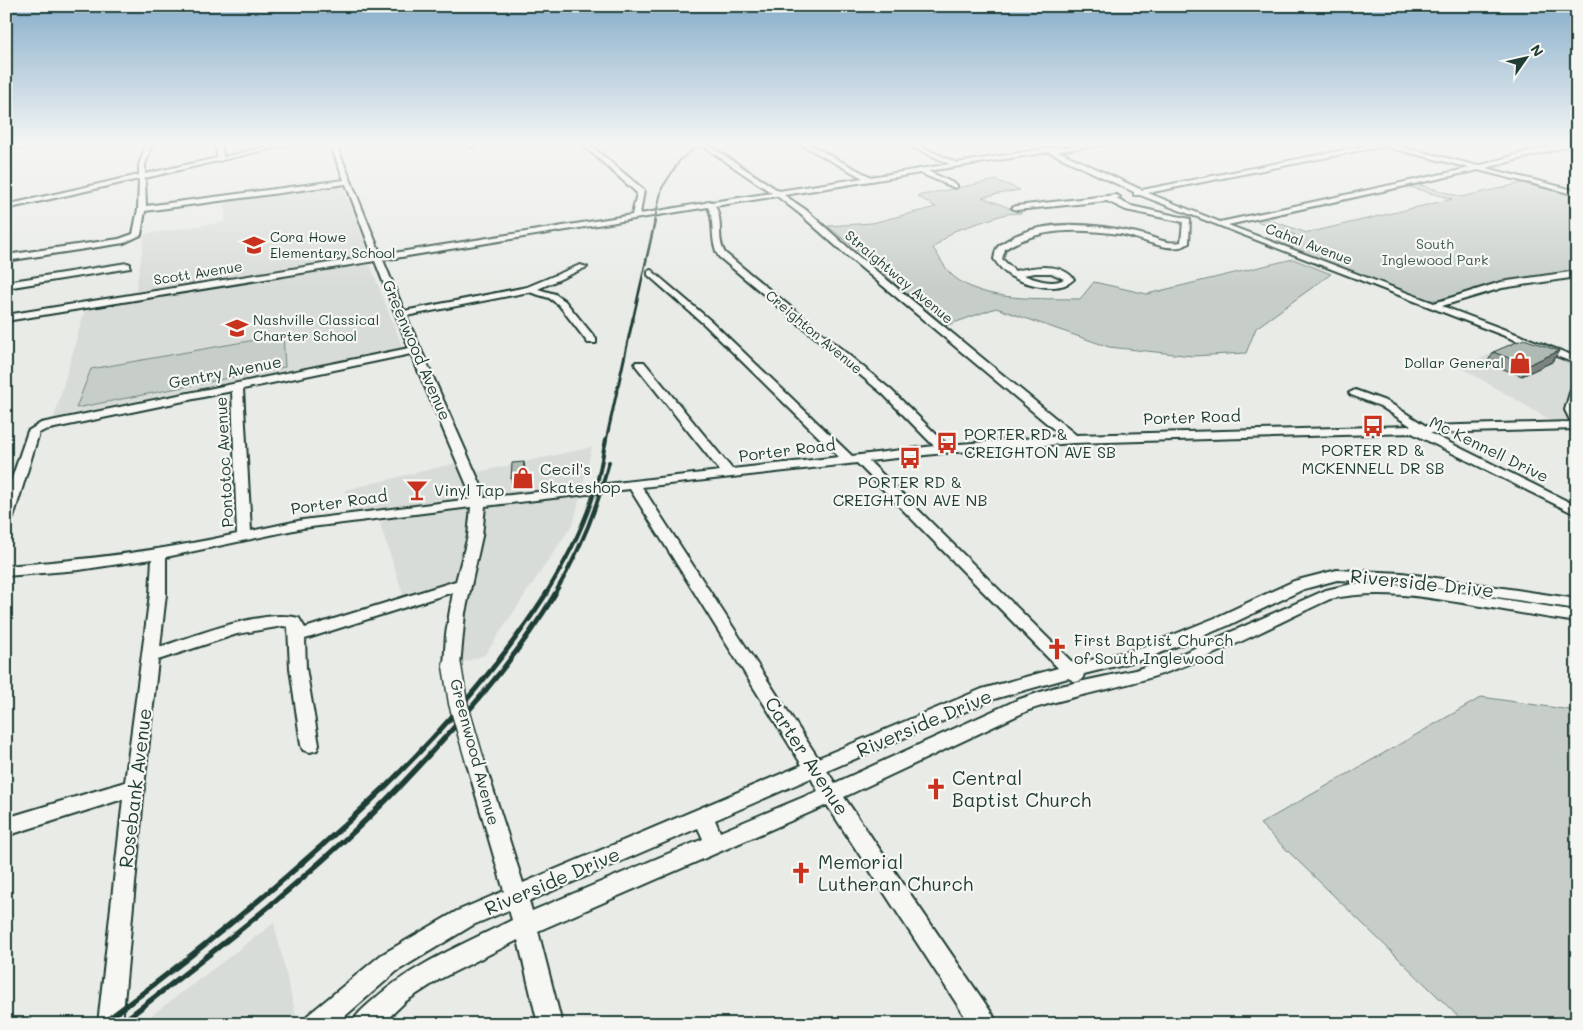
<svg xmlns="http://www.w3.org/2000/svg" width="1583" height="1030" font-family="Mali,sans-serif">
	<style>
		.built { fill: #d8dcd8 }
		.green { fill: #c7cec9; stroke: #73867e }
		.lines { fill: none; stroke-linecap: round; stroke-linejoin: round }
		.minor-casing { stroke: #1f3d34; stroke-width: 4 }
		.minor { fill: #f6f6f2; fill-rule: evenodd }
		.rail-far5 { stroke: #1f3d34; stroke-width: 2 }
		.rail-far4 { stroke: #1f3d34; stroke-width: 2.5 }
		.rail-far3 { stroke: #1f3d34; stroke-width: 3 }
		.rail-far2 { stroke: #1f3d34; stroke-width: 4 }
		.rail-far1 { stroke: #1f3d34; stroke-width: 5 }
		.rail { stroke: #1f3d34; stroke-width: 5.5 }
		.minor-bridge-casing { stroke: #1f3d34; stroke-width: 21; stroke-linecap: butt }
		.minor-bridge { stroke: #f6f6f2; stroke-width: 18 }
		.wall { fill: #97a09c; stroke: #1f3d34 }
		.shaded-wall { fill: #7b827f; stroke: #1f3d34 }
		.building { fill: #b0bab5; stroke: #1f3d34 }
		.labels { text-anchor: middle; stroke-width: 4.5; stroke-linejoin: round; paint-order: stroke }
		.far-poi-label { font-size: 14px; fill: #1f3d34; stroke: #f6f6f2; text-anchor: start }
		.far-street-label { font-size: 14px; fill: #1f3d34; stroke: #f6f6f2 }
		.far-park-label { font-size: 14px; fill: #415a52; stroke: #f6f6f2 }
		.street-label { font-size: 16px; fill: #1f3d34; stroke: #f6f6f2 }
		.poi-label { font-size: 16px; fill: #1f3d34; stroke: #f6f6f2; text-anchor: start }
		.near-street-label { font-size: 19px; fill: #1f3d34; stroke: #f6f6f2 }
		.near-poi-label { font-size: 19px; fill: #1f3d34; stroke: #f6f6f2; text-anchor: start }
	</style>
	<rect width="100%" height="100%" fill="#e9ebe7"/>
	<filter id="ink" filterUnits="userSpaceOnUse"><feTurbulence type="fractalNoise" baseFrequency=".02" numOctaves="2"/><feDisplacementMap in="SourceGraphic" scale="10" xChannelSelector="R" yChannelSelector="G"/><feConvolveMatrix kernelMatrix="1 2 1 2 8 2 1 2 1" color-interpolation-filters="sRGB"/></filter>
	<g filter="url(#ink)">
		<g class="built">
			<path d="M342,184L370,256L135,294L145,234L225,222V199Z"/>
			<path d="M369,262L403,348L54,418L85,309Z"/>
			<path d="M1523,340L1577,361V425H1559L1460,367Z"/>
			<path d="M592,447L574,522L485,655L452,666L462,585L404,597L380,524L393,513L351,517L345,490L464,461L469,474Z"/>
			<path d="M274,923L298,1024H139H140Z"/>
		</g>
		<g class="green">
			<path d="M996,180L1020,190L982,197L1022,213L1006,214L954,231L933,248C939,256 945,269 953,276C984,303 1042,298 1080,299L1094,282L1147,294L1293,259L1331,274L1256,328L1246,353L1193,356L1109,347L996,308L945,326L828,226L872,223L936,207L917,196Z"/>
			<path d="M1526,182L1577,195V270L1507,280L1442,300H1426L1274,242L1295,235L1251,219L1261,217L1307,233L1452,199L1406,186L1416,184L1462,197Z"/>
			<path d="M283,335L285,367L76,408L91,369Z"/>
			<path d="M1482,697L1577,711V1024H1466L1260,824Z"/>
		</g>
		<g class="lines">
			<g class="minor-casing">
				<g id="minor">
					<path d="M50,144L47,146L6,149V145Z"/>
					<path d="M146,144H152L145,165V174L217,158L216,144H222L223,157L279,144H291L145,178L146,206L344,180L330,144H336L381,255L632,215L637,193L582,144H589L644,190L640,214L705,203L709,201L712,202L772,193L700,144H707L779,191L863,178L800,144H808L871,177L950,164L906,144H915L957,163L1049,148L1108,144L1058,151L1142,190L1374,144H1391L1478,166L1526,152L1563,144H1576L1486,168L1577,191V195L1478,170L1228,225L1434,303L1501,282L1577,271V277L1502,288L1442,306L1577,357V364L1140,195H1134V192L1049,152L928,171L957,185V187L955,188L920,173L784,195L806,210L852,251L1076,435L1411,426L1380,406L1351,395L1349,393L1355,390L1388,402L1426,426L1571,422L1565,410L1571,389L1577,386V429L1430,433L1577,506V515L1412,433L1073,443L944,453L869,461L1074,664L1138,649L1215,618L1294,581L1337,570L1402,573L1577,599V609L1402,583L1337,580L1304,589L1227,626L1148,658L1084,674L1082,680L1076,682L1068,678L994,699L827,771L835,783L1017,700L1056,687L1135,670L1172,658L1326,590L1352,584H1386L1438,589L1577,611V622C1543,617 1509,611 1475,605C1427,597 1378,588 1330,599C1282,621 1234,647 1184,666C1134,686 1080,693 1029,710L844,797L993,1015L996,1024H970L827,805L538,931L562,1024H538L518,940L440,979L406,1001L382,1024H352C356,1014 364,1008 372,1001C413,964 464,944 512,920L509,910L473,925L397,971L336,1024H305L308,1015L381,955L457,911L504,891L466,761L468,756L475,753L482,756L484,761L523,883L802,765L630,489L485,506L482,536L465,613L460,666L458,670L452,672L446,670L444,666L446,634L453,592L305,639L306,668L319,745L317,750L310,752L303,750L301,745L290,668L288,627L283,626L237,634L158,660L144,787L122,1024H98L123,799L6,836V818L125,782L150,594L152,559L79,570L6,576V566C84,560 161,551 237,534L232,391L45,430L39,433L13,518L6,522V496L28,431L41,423L409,348L375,261L6,321V315L373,256L346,184L145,211L141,235L124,243L6,261V255L119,239L133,234L138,209L139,179L6,209V205L139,175V165ZM1383,146L1470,168L1220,222L1148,193ZM777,196L800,214L846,255L1062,436L947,445L891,390L725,253C716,239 724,221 715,206ZM708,207C716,223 709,241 719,257L883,394L934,446L852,456L711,321L651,270L648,271V275L705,325L839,457L732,469L644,362H636L635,364L636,366L720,471L484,498L483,490L406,316L529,292L549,298L559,305L588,343H596V339L565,301L555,294L538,289L587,267L580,265L527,287L404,311L383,260ZM411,354L469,490L471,499L303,520L251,531L243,389ZM857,463L1058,668L982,689L818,758L642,487ZM471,507L468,536L456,581L305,628L299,618C263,608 195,636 160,647L166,594V557L303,528ZM811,778L818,791L720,832L715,820ZM698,828L703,839L532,911L529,901Z"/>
					<path d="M468,144H474L475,146L470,147Z"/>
					<path d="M1116,195L1120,197L1116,199L1131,206L1190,219L1189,243C1173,256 1139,237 1120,234C1080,229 1039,227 1005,249L1002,259L1015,271C1035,267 1060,262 1074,279C1060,294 1027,285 1010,276C1004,272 998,265 994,259C995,256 995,251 997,248C999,245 1003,243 1006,241C1042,218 1097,224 1137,233C1152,236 1165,245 1181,242L1183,222L1126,210L1107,201L1016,210L1012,208L1016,206ZM1035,273H1051L1064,279C1053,286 1034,279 1023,275Z"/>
					<path d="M127,263L130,264V268L6,288V282Z"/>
				</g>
			</g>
			<use href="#minor" class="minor"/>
			<path class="rail-far5" d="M654,222L662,188L680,160L700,144"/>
			<path class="rail-far4" d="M633,319L655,221"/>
			<path class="rail-far3" d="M606,441L633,318"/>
			<g class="rail-far2">
				<path d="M545,595C565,563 584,526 595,490C600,474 602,457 606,440"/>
				<path d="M554,595C579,553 597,510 609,462"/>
			</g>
			<g class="rail-far1">
				<path d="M384,788C444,729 500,665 546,594"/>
				<path d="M398,788C455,728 512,665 555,594"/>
			</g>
			<g class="rail">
				<path d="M102,1024C201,950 296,873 385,787"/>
				<path d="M120,1024C217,949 314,875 399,787"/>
			</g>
			<g class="minor-bridge-casing">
				<path id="minor-bridge" d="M452,666L458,703L475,761"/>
			</g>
			<use href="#minor-bridge" class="minor-bridge"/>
		</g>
		<path class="wall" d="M1493,352L1552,362L1522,376L1487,363Z"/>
		<g class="shaded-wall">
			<path d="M1559,351L1552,362L1522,376L1528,365Z"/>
			<path d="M524,462L525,470L524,485L513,488L511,479Z"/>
		</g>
		<g class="building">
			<path d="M1524,339L1559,351L1528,365L1493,352Z"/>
			<path d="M524,462L522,477L511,479L512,463Z"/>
		</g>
	</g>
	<linearGradient id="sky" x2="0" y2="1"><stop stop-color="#88aecb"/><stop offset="0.5" stop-color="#f5f6f4"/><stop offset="1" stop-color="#f5f6f4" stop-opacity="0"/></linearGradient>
	<rect width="1583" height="288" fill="url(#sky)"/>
	<defs>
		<g id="school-bare" transform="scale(1.725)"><path d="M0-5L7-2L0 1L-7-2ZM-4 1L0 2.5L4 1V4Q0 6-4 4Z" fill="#c8321e" stroke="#f6f6f2" stroke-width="2.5" paint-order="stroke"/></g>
		<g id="shop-bare" transform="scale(1.725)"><path d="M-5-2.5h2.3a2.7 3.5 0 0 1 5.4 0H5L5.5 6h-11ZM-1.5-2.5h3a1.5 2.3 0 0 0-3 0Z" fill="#c8321e" stroke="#f6f6f2" stroke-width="2.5" paint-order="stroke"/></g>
		<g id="bus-bare" transform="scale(1.725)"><path d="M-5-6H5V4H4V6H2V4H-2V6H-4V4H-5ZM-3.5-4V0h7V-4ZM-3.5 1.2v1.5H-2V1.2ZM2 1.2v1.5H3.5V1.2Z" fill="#c8321e" stroke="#f6f6f2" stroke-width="2.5" paint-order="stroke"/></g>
		<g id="bar-bare" transform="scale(1.725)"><path d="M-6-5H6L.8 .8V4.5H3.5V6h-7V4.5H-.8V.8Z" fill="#c8321e" stroke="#f6f6f2" stroke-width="2.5" paint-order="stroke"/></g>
		<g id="church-bare" transform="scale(1.725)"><path d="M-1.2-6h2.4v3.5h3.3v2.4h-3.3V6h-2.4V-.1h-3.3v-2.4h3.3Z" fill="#c8321e" stroke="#f6f6f2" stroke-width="2.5" paint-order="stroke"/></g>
	</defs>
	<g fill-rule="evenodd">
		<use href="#school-bare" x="254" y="245"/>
		<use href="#school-bare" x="237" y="328"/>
		<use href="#shop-bare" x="1520" y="363"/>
		<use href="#bus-bare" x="1373" y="426"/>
		<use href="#bus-bare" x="947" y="443"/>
		<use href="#bus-bare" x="910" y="458"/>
		<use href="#shop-bare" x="523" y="478"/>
		<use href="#bar-bare" x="417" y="490"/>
		<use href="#church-bare" x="1057" y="649"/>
		<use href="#church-bare" x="936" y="789"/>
		<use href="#church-bare" x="801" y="873"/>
	</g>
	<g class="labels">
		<g class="far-poi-label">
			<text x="270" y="242">Cora Howe<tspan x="270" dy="16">Elementary School</tspan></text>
			<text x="253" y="325">Nashville Classical<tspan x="253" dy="16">Charter School</tspan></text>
			<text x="1504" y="368" text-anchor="end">Dollar General</text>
		</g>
		<g class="far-street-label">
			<text transform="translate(1309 244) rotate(21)" y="5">Cahal Avenue</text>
			<text transform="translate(198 273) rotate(-9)" y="5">Scott Avenue</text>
			<text transform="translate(899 277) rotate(40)" y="5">Straightway Avenue</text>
			<text transform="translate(814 332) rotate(40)" y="5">Creighton Avenue</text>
		</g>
		<g class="far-park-label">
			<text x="1435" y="249">South<tspan x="1435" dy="16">Inglewood Park</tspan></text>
		</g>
		<g class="street-label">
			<text transform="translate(417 350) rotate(67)" y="6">Greenwood Avenue</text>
			<text transform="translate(225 372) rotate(-11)" y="6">Gentry Avenue</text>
			<text transform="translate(1192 417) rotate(-2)" y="6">Porter Road</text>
			<text transform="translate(1489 449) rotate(26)" y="6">Mc Kennell Drive</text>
			<text transform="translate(787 450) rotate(-7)" y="6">Porter Road</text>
			<text transform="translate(224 462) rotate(-93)" y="6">Pontotoc Avenue</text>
			<text transform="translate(339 502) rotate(-8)" y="6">Porter Road</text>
			<text transform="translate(475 752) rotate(75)" y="6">Greenwood Avenue</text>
		</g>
		<g class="poi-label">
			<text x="964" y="440">PORTER RD &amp;<tspan x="964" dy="18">CREIGHTON AVE SB</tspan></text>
			<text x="1373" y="456" text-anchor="middle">PORTER RD &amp;<tspan x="1373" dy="18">MCKENNELL DR SB</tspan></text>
			<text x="540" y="475">Cecil's<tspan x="540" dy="18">Skateshop</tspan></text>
			<text x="910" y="488" text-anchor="middle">PORTER RD &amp;<tspan x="910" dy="18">CREIGHTON AVE NB</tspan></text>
			<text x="434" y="496">Vinyl Tap</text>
			<text x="1074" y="646">First Baptist Church<tspan x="1074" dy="18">of South Inglewood</tspan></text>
		</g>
		<g class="near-street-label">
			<text transform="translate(1422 583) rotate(6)" y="7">Riverside Drive</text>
			<text transform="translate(924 723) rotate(-23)" y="7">Riverside Drive</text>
			<text transform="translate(807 756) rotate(57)" y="7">Carter Avenue</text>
			<text transform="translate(135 788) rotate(-83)" y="7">Rosebank Avenue</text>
			<text transform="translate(552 881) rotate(-23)" y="7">Riverside Drive</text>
		</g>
		<g class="near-poi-label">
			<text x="952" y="785">Central<tspan x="952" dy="22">Baptist Church</tspan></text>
			<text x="818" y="869">Memorial<tspan x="818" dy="22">Lutheran Church</tspan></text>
		</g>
	</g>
	<rect width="1583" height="1030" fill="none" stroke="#f6f6f2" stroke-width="25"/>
	<rect x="12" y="12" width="1558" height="1005" fill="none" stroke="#1f3d34" stroke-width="2" filter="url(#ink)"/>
	<g transform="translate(1526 58) rotate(56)" stroke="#f6f6f2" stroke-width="4" paint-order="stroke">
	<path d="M0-4L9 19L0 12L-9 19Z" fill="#1f3d34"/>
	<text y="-8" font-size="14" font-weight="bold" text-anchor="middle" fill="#1f3d34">N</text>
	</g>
</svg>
